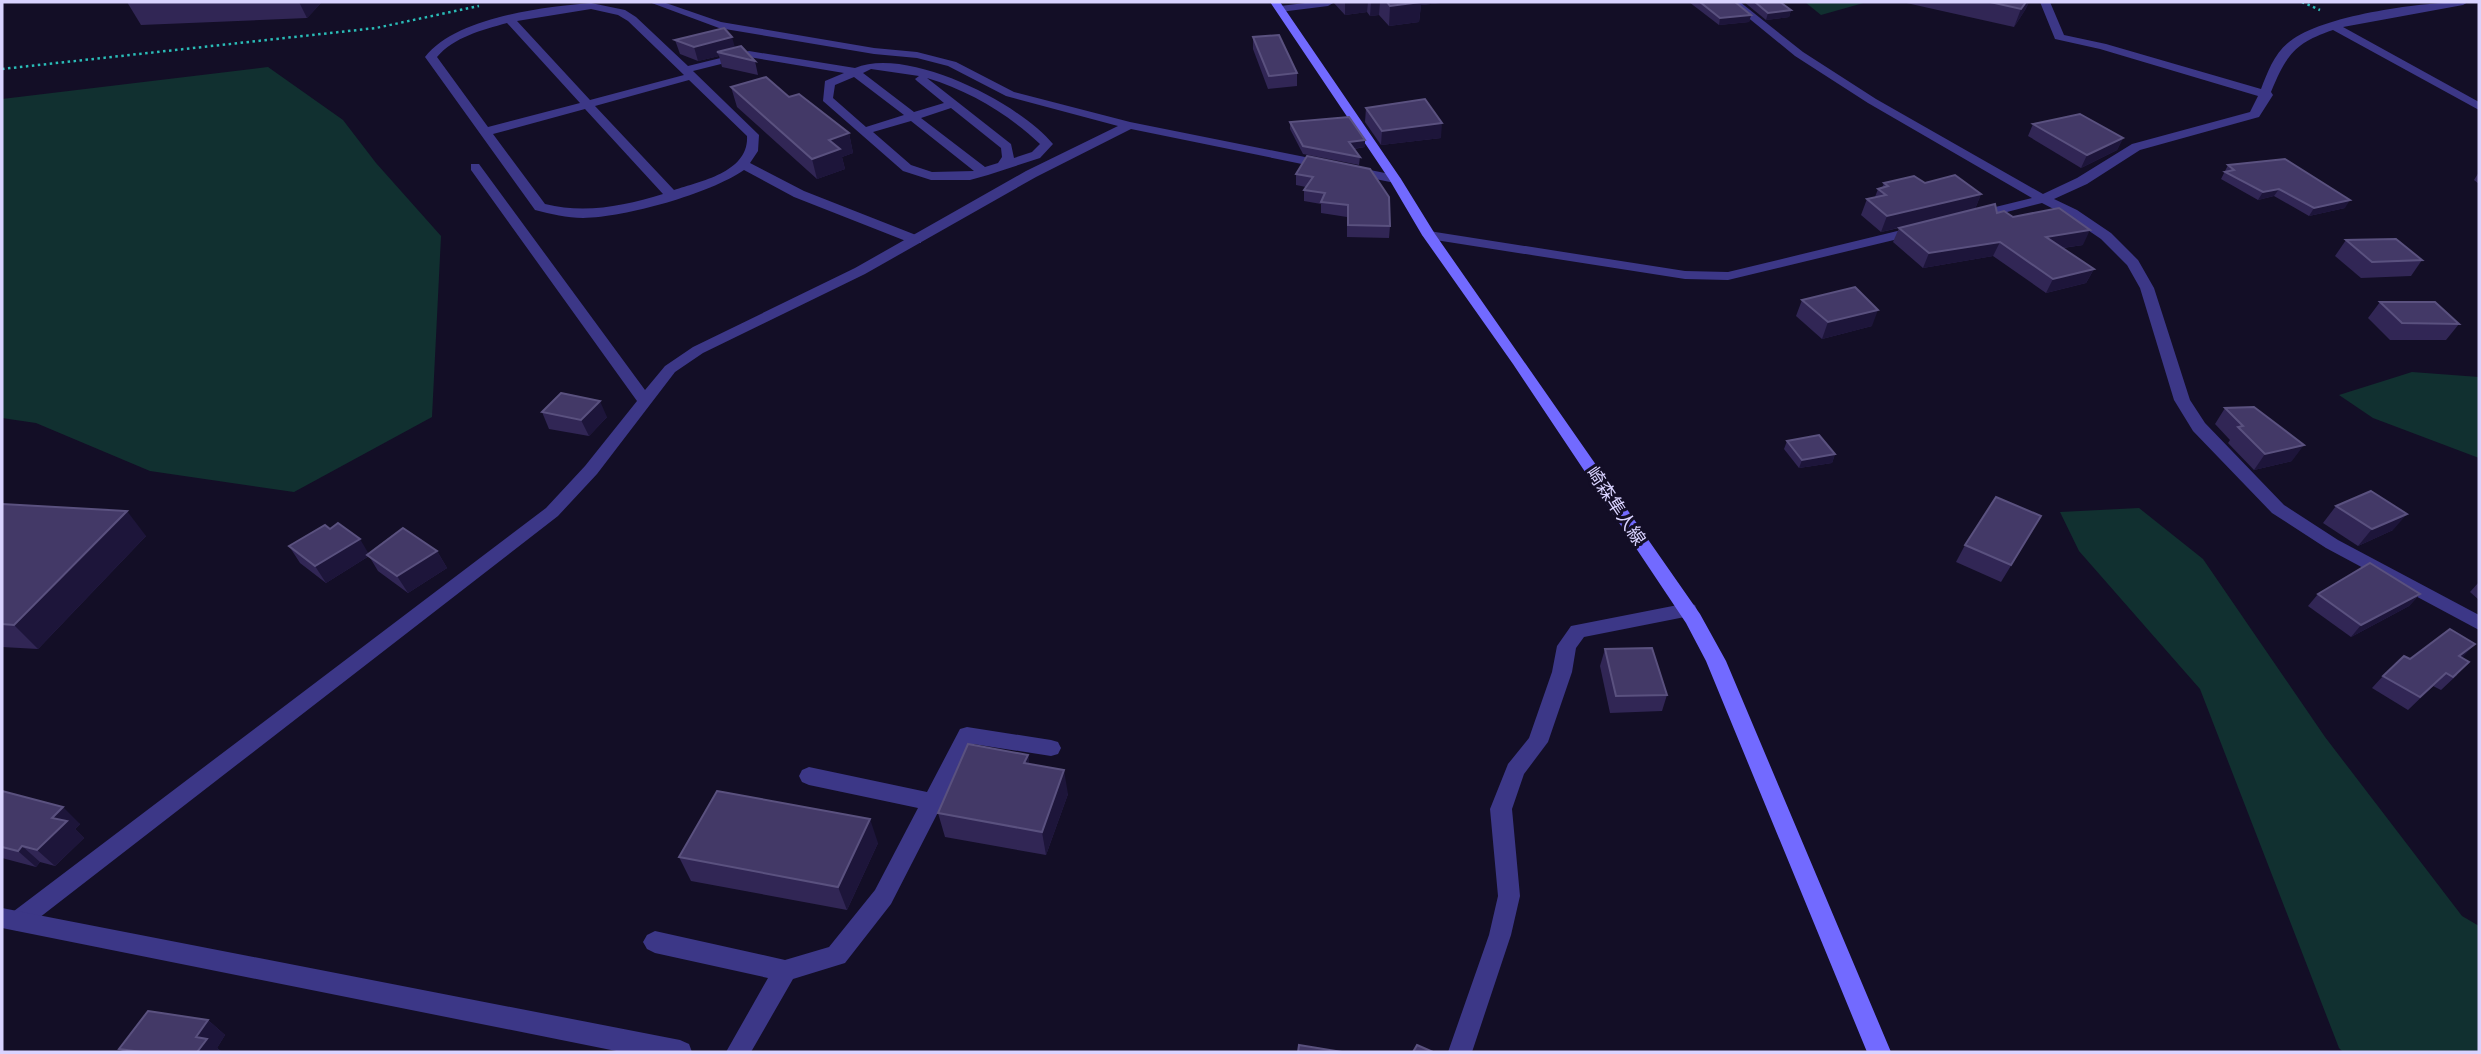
<svg xmlns="http://www.w3.org/2000/svg" width="2481" height="1054" font-family="Quicksand,'Noto Sans JP',sans-serif">
	<style>
		.green { fill: #113030 }
		.lines { fill: none; stroke-linecap: round; stroke-linejoin: round }
		.path { stroke: #2abcb7; stroke-width: 2.5; stroke-dasharray: 2.5 3.5; stroke-linecap: butt }
		.service { fill: #3c3787; fill-rule: evenodd }
		.minor { fill: #3c3787; fill-rule: evenodd }
		.tertiary { fill: #3c3787; fill-rule: evenodd }
		.secondary { fill: #726aff; fill-rule: evenodd }
		.wall { fill: #312655 }
		.shaded-wall { fill: #1d153a }
		.building { fill: #433967; stroke: #5a517f; stroke-width: 2 }
		.labels { text-anchor: middle; stroke-width: 6; stroke-linejoin: round; paint-order: stroke }
		.street-label { font-size: 18px; fill: #d9d3ff; stroke: #130e26 }
	</style>
	<rect width="100%" height="100%" fill="#130e26"/>
	<g class="green">
		<path d="M1805,2H1867L1821,15Z"/>
		<path d="M268,67L343,120L376,163L441,236L432,417L294,492L150,471L36,423L2,418V99Z"/>
		<path d="M2412,372L2479,377V458L2373,418L2339,395Z"/>
		<path d="M2139,508L2203,559L2325,737L2462,916L2479,926V1052H2343L2339,1048L2200,689L2079,551L2060,512Z"/>
	</g>
	<g class="lines">
		<g class="path">
			<path d="M2302,2L2320,10"/>
			<path d="M2,69L376,28L479,6"/>
		</g>
		<g class="service">
			<path d="M1313,2L1333,3L1328,6L1280,12L1275,9L1280,6Z"/>
			<path d="M591,3L625,10L636,17L688,66L749,51L855,68C908,46 1019,103 1053,144L1040,158L988,175L970,180H931L903,171L823,101L825,81L844,73L749,57L693,71L759,135L758,151L750,163L804,191L921,237V243H911L794,197L744,170C709,194 626,217 583,218C567,218 551,214 535,210L425,57C456,17 543,7 591,3ZM591,9L618,15L628,21L684,75L590,100L517,21ZM507,23L580,103L488,127L437,57C454,37 482,30 507,23ZM871,69L919,76L915,79L917,81L944,103L914,112L863,73ZM854,77L904,115L866,127L833,98L835,85ZM927,78C970,91 1008,114 1040,144L1032,152L1014,158L1011,144ZM689,80L747,136C749,172 701,181 674,190L595,106ZM951,108L1001,148L1002,157L998,163L985,167L921,118ZM585,109L663,194C624,206 585,214 545,204L493,134ZM911,121L974,171L932,172L911,165L873,132Z"/>
			<path d="M967,727L1051,740L1058,742L1061,748L1058,754L1051,756L973,744L891,904L845,963L793,979L751,1052H726L768,978L655,953L647,949L643,942L647,935L655,931L785,960L829,947L875,890L918,808L809,785L802,782L799,776L802,770L809,767L927,792L960,729Z"/>
		</g>
		<g class="minor">
			<path d="M649,2H663L721,22L874,48L917,52L956,62L1014,92L1130,122L1395,175L1401,179L1395,183L1131,129L1036,177L865,274L703,353L675,372L597,474L558,516L26,928L18,931L10,928L7,921L10,914L546,508L585,466L637,401L471,170V164H479L645,390L665,366L693,347L855,268L1026,171L1118,126L1006,96L948,66L917,58L874,54L719,28Z"/>
			<path d="M1729,2H1740L1803,52L1876,99L2043,194L2077,178L2132,144L2250,112L2258,96L2100,49L2055,39L2040,2H2050L2064,35L2106,44L2261,89C2268,71 2275,51 2293,39C2330,14 2423,2 2468,2L2463,5L2343,27L2479,102V110L2333,30C2294,43 2286,56 2271,92L2273,95L2259,117L2140,150L2087,184L2054,199L2077,210L2111,233L2138,260L2154,288L2190,400L2205,423L2284,505L2338,540L2479,615V630L2326,548L2272,513L2193,431L2174,400L2140,288L2127,265L2101,239L2067,216L2042,203L1976,220L1971,219V213L2032,198L1868,103L1795,56Z"/>
			<path d="M1918,226L1923,227V233L1728,280L1685,279L1429,239L1422,235L1429,231L1685,271L1728,272Z"/>
			<path d="M1688,603L1695,605L1697,610L1695,615L1584,637L1576,648L1572,672L1548,742L1524,774L1512,809L1520,896L1511,935L1472,1052H1448L1489,935L1498,896L1490,809L1508,764L1529,738L1552,672L1557,646L1571,626Z"/>
		</g>
		<path class="tertiary" d="M2,908L680,1040L689,1044L692,1052H621L2,928Z"/>
		<path class="secondary" d="M1270,2H1280L1401,179L1435,234L1700,614L1726,661L1891,1052H1867L1706,661L1686,623L1513,364L1422,235L1389,179Z"/>
	</g>
	<g class="wall">
		<path d="M127,2H322L307,18L141,25Z"/>
		<path d="M1333,2H1449L1421,5L1419,22L1389,26L1379,15L1370,16L1367,12L1345,15Z"/>
		<path d="M1689,2H1735L1751,15L1749,22L1719,25Z"/>
		<path d="M1744,2H1780L1791,10L1789,17L1766,20Z"/>
		<path d="M1902,2H2029L2025,10L2014,27Z"/>
		<path d="M1253,37L1297,73V86L1268,89L1253,49Z"/>
		<path d="M675,40L735,48L755,61L758,75L722,67L719,56L698,61L680,54Z"/>
		<path d="M731,87L789,97L849,133L853,153L842,157L845,169L817,179L737,107Z"/>
		<path d="M1366,108L1441,138L1381,145L1365,122Z"/>
		<path d="M1290,122L1365,147L1354,149L1360,157L1359,165L1303,154L1290,129Z"/>
		<path d="M2033,124L2123,138L2117,150L2081,168L2028,136Z"/>
		<path d="M1307,156L1390,226L1389,238L1347,237V217L1321,213V204L1304,201V190L1306,187L1296,185V174Z"/>
		<path d="M2228,165L2345,208L2309,216L2274,196L2258,200L2221,179Z"/>
		<path d="M2479,172V184L2474,180Z"/>
		<path d="M1884,183H1925L1981,194L1975,209L1997,213L2013,217L2083,245L2063,248L2094,269L2086,283L2046,293L1993,256L1923,268L1893,242L1899,228L1881,232L1861,215L1867,199L1875,197L1878,189L1882,188Z"/>
		<path d="M2346,240L2422,260L2411,276L2361,278L2335,256Z"/>
		<path d="M1802,300L1872,326L1822,339L1796,316Z"/>
		<path d="M2380,302L2459,324L2446,340H2390L2368,318Z"/>
		<path d="M2225,408L2292,461L2254,470L2228,443L2230,440L2215,424Z"/>
		<path d="M542,412L607,417L589,436L549,429Z"/>
		<path d="M1787,441L1835,454L1832,463L1799,468L1784,449Z"/>
		<path d="M2,504L146,536L38,649L2,647Z"/>
		<path d="M2336,506L2393,530L2358,546L2323,523Z"/>
		<path d="M2031,533L2001,582L1956,562L1965,545Z"/>
		<path d="M289,546L369,553L437,551L447,568L408,593L378,571L369,556L326,583L300,563Z"/>
		<path d="M2479,582V600L2470,592Z"/>
		<path d="M2318,594H2420L2409,606L2351,637L2308,606Z"/>
		<path d="M1605,649L1667,695L1662,711L1610,713L1600,666Z"/>
		<path d="M2462,657L2457,675L2441,690L2433,686L2408,710L2372,688L2383,676L2410,659Z"/>
		<path d="M1028,755L1029,764L1068,794L1046,855L945,837L938,813Z"/>
		<path d="M2,791L80,824L75,829L84,838L55,866L40,862L36,867L2,858Z"/>
		<path d="M878,843L847,910L691,881L679,857Z"/>
		<path d="M208,1020L225,1035L217,1048L222,1052H124L119,1049Z"/>
	</g>
	<g class="shaded-wall">
		<path d="M299,2H322L307,18Z"/>
		<path d="M1345,2H1368L1367,12L1345,15Z"/>
		<path d="M1371,2H1380L1379,15L1370,16Z"/>
		<path d="M1407,2H1449L1421,5L1419,22L1389,26L1390,6Z"/>
		<path d="M2026,2H2029L2025,10L2014,27L2021,9Z"/>
		<path d="M1791,10L1789,17L1766,20L1768,13Z"/>
		<path d="M1751,15L1749,22L1719,25L1720,18Z"/>
		<path d="M732,37L736,51L717,52L719,56L698,61L694,47Z"/>
		<path d="M1442,123L1441,138L1381,145L1382,131Z"/>
		<path d="M849,133L853,153L842,157L845,169L817,179L812,159L829,140Z"/>
		<path d="M2123,138L2117,150L2081,168L2087,155Z"/>
		<path d="M1365,140V147L1349,149V142Z"/>
		<path d="M2279,189L2274,196L2258,200L2263,192Z"/>
		<path d="M1981,194L1975,209L1881,232L1887,216Z"/>
		<path d="M2350,200L2345,208L2309,216L2314,208Z"/>
		<path d="M2090,230L2083,245L2039,251L2046,237Z"/>
		<path d="M2000,242L1993,256L1923,268L1929,253Z"/>
		<path d="M2094,269L2086,283L2046,293L2053,279Z"/>
		<path d="M1878,310L1872,326L1822,339L1828,322Z"/>
		<path d="M600,401L607,417L589,436L581,420Z"/>
		<path d="M2304,445L2292,461L2254,470L2265,454Z"/>
		<path d="M1835,454L1832,463L1799,468L1802,460Z"/>
		<path d="M127,511L146,536L38,649L14,625Z"/>
		<path d="M2407,514L2393,530L2358,546L2372,529Z"/>
		<path d="M360,539L370,556L367,555L369,556L326,583L315,566Z"/>
		<path d="M437,551L447,568L408,593L397,576Z"/>
		<path d="M2420,594L2409,606L2351,637L2361,625Z"/>
		<path d="M2475,644L2463,657L2447,669L2459,656Z"/>
		<path d="M1028,755L1032,779L1024,763Z"/>
		<path d="M1064,770L1068,794L1046,855L1042,832Z"/>
		<path d="M63,807L80,824L75,829L84,838L55,866L37,850L52,818Z"/>
		<path d="M870,819L878,843L847,910L838,887Z"/>
		<path d="M22,846L40,862L36,867L18,851Z"/>
		<path d="M208,1020L225,1035L217,1048L222,1052H197L196,1037Z"/>
	</g>
	<g class="building">
		<path d="M1387,2H1421L1390,6Z"/>
		<path d="M1700,2H1735L1751,15L1720,18Z"/>
		<path d="M1755,2H1780L1791,10L1768,13Z"/>
		<path d="M1990,2H2026L2021,9Z"/>
		<path d="M724,28L732,37L694,47L675,40Z"/>
		<path d="M1279,35L1297,73L1269,76L1253,37Z"/>
		<path d="M741,46L755,61L717,52Z"/>
		<path d="M766,77L789,97L799,94L849,133L829,140L840,149L812,159L731,87Z"/>
		<path d="M1425,99L1442,123L1382,131L1366,108Z"/>
		<path d="M2080,114L2123,138L2087,155L2033,124Z"/>
		<path d="M1349,117L1365,140L1349,142L1360,157L1303,146L1290,122Z"/>
		<path d="M1307,156L1370,169L1389,197L1390,226L1348,225V205L1321,202L1325,193L1304,190L1313,177L1296,174Z"/>
		<path d="M2285,159L2350,200L2314,208L2279,189L2263,192L2225,172L2234,170L2228,165Z"/>
		<path d="M1955,175L1981,194L1887,216L1867,199L1886,195L1878,189L1888,186L1884,183L1914,176L1925,183Z"/>
		<path d="M1995,204L1997,213L2004,211L2013,217L2059,208L2090,230L2046,237L2094,269L2053,279L2000,242L1929,253L1899,228Z"/>
		<path d="M2396,239L2422,260L2372,262L2346,240Z"/>
		<path d="M1855,287L1878,310L1828,322L1802,300Z"/>
		<path d="M2380,302H2435L2459,324L2402,323Z"/>
		<path d="M561,393L600,401L581,420L542,412Z"/>
		<path d="M2254,407L2304,445L2265,454L2238,427L2243,426L2225,408Z"/>
		<path d="M1819,435L1835,454L1802,460L1787,441Z"/>
		<path d="M2371,491L2407,514L2372,529L2336,506Z"/>
		<path d="M1996,497L2041,516L2011,565L1965,545Z"/>
		<path d="M2,504L127,511L14,625L2,624Z"/>
		<path d="M338,523L360,539L315,566L289,546L325,525L330,529Z"/>
		<path d="M403,528L437,551L397,576L367,555Z"/>
		<path d="M2370,563L2420,594L2361,625L2318,594Z"/>
		<path d="M2450,629L2475,644L2459,656L2469,662L2453,677L2446,673L2420,697L2383,676L2404,656L2410,659Z"/>
		<path d="M1652,648L1667,695L1616,696L1605,649Z"/>
		<path d="M968,744L1028,755L1024,763L1064,770L1042,832L938,813Z"/>
		<path d="M2,791L63,807L52,818L67,821L37,850L22,846L18,851L2,847Z"/>
		<path d="M717,791L870,819L838,887L679,857Z"/>
		<path d="M148,1011L208,1020L196,1037L207,1039L197,1052H142L119,1049Z"/>
		<path d="M1299,1045L1342,1052H1298Z"/>
		<path d="M1417,1045L1433,1052H1413Z"/>
	</g>
	<g class="labels">
		<g class="street-label">
			<text transform="translate(1616 506) rotate(56)" y="6">崎森隼人線</text>
		</g>
	</g>
	<rect width="2481" height="1054" fill="none" stroke="#d9d3ff" stroke-width="7"/>
</svg>
